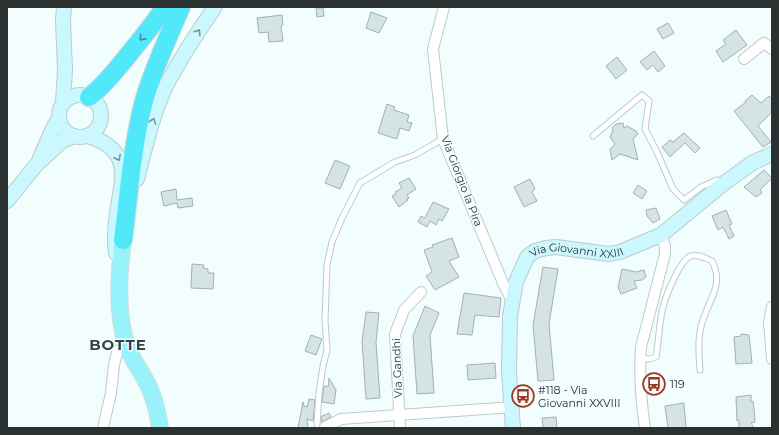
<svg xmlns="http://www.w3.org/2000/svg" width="779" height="435" font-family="Montserrat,sans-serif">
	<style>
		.building { fill: #d5e3e5; stroke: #a3b0b1 }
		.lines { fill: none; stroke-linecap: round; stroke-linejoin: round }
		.lane-casing { stroke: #bccacc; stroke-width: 7 }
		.street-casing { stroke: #bccacc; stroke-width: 12 }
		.secondary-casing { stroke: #bccacc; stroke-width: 16 }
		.primary-casing { stroke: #d9dada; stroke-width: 18 }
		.highway-casing { stroke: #d9dada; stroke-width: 20 }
		.lane { stroke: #fff; stroke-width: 5 }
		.street { stroke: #fff; stroke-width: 10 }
		.secondary { stroke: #cbf8fe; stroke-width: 14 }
		.primary { stroke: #97f2fc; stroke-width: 16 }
		.highway { stroke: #51e9fa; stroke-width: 18 }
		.oneway { stroke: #7b9498 }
		.oneway2 { stroke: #3e8c96 }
		.labels { text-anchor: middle; stroke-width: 3; stroke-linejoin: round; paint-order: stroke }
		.street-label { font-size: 11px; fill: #2b3031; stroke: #f2fdfe }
		.poi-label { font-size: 11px; fill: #2b3031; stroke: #f2fdfe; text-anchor: start }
		.district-label { font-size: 15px; font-weight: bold; letter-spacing: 1px; fill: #394446; stroke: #f2fdfe }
	</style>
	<rect width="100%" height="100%" fill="#f2fdfe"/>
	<g class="building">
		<path d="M316,8H323L324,16L317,17Z"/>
		<path d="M371,12L387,18L379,33L366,28Z"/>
		<path d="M282,15L283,25L281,26L283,41L269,42L268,32L259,33L257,18Z"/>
		<path d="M668,23L674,33L663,39L657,29Z"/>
		<path d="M736,30L747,45L723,62L716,51L726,44L723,40Z"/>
		<path d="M654,51L665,66L658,72L653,65L647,70L640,62Z"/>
		<path d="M617,57L627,70L616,79L606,66Z"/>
		<path d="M752,95L761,103L769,96L772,99V112L758,126L771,142L763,147L734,111L746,102L745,101Z"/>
		<path d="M387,104L395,107L394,110L409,115L407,122L412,123L409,131L400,128L397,139L378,133Z"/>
		<path d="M623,123L624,128L627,126L636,131L638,134L633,139L638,160L620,154L612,160L610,149L615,144L610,137L613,130L612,128L616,124Z"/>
		<path d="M684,133L700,148L695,153L685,143L670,157L662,147L670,140L673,142Z"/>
		<path d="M335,160L350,166L340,189L325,183Z"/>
		<path d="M764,170L772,178L760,190L762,193L756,197L744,187Z"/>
		<path d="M409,178L416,189L407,195L409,198L407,199L408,200L399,207L392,196L396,194L395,192L402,188L399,183Z"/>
		<path d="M530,179L535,189L532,192L537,201L524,207L514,187Z"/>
		<path d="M638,185L647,191L642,199L633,193Z"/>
		<path d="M176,189L177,200L192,198L193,206L178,208L177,203L164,206L161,192Z"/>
		<path d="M433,202L449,209L442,221L439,219L436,225L430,221L427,227L418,222L421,216L425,218Z"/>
		<path d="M656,208L660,219L653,223L647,216L646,210Z"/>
		<path d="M726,210L732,224L729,225L734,236L729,239L723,227L718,230L712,216Z"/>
		<path d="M452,238L459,257L449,261L459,277L435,290L426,276L432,272L424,250L433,247L432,245Z"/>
		<path d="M192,264L204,265L203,268L208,269V273H214L213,289L191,288Z"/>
		<path d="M543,267L558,269L549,324L554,380L538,381L533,325Z"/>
		<path d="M622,269L636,272L644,270L646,277L642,280L634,281L637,288L621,294L618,287Z"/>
		<path d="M464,293L501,298L499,317L475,315L472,335L457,334Z"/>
		<path d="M425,306L439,313L430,335L434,393L417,394L413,336Z"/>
		<path d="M366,312L379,313L376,342L380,398L366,399L362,341Z"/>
		<path d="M741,334L749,335L752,363L736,364L734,337L741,336Z"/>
		<path d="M311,335L322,339L316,355L305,351Z"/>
		<path d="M495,363L496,378L468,380L467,365Z"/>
		<path d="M329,378L336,390L334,404L322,402L324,386L328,387Z"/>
		<path d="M751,395V402L753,401L754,408L755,422L751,423L754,428H739V420L737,421L736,397Z"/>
		<path d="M309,399L315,400L313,421L307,419L308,428H298L303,402L304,406L307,407Z"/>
		<path d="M684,403L686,428H668L665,406Z"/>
		<path d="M329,413L331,417L321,422L322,416Z"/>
		<path d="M556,417L557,428H543L542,418Z"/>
	</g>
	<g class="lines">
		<g class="lane-casing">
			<g id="lane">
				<path d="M593,136L642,95L649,101L645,129L657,152L673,189L684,200L701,187L717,180L722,183"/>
				<path d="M640,358L649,359L656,357C659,340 659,323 663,307C666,296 680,259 691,256C698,254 705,258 712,261C724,284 710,298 703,320C697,336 699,353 700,370"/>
				<path d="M317,425L319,393L323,366L327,350L325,320L327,265L332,242L342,218L360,183L395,162L415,155L427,148L443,139"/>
			</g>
		</g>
		<g class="street-casing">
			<g id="street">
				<path d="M444,7L433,49L443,139L503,283L512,301"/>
				<path d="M744,59L764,43L772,49"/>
				<path d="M772,307L769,322L772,359"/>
				<path d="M325,427L341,419L512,407"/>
				<path d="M103,428L111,393L114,365L117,352L126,343"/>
				<path d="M400,428L395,334L404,310L421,292"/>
				<path d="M645,428C641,401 639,375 641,347L665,254V246L661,235"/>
			</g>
		</g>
		<g class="secondary-casing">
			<g id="secondary">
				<circle cx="80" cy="116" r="21"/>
				<path d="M63,103L65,70L63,20L64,7"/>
				<path d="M88,136C101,140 115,147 120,161C125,177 119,197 117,213C115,227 114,240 116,253"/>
				<path d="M40,158L54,126L59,118"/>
				<path d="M137,179C145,148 152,117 165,88C179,60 197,33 215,7"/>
				<path d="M7,201L37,164L62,141L75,136"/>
				<path id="s1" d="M513,428L509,371L510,316L516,282L527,257L535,251L546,248L556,247L609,254L620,252L661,235L723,184L752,163L772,154"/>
			</g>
		</g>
		<g class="primary-casing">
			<path id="primary" d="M123,240C119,273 116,311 126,343C131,359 142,372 149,387C155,400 158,414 160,428"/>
		</g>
		<g class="highway-casing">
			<g id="highway">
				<path d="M89,97C104,86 114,72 125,59C139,42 153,25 165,7"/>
				<path d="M123,240C129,194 132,146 144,101C153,69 168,38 181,7"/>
			</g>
		</g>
		<use href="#lane" class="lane"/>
		<use href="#street" class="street"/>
		<use href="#secondary" class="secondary"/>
		<use href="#primary" class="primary"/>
		<use href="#highway" class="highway"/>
	</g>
	<defs><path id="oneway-chevron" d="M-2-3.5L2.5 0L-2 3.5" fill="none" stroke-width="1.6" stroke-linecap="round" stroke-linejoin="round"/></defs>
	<g class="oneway">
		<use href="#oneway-chevron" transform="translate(198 32) rotate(-57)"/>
		<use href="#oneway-chevron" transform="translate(153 121) rotate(-71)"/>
		<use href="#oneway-chevron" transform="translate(118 158) rotate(63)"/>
	</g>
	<use class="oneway2" href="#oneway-chevron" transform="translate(142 38) rotate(129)"/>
	<defs>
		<g id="bus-ring" transform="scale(1.15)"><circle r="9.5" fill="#f2fdfe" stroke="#a1381e" stroke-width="1.5"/><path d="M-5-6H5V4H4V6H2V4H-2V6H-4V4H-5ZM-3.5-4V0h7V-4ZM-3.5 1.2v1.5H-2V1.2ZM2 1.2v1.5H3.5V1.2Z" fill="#a1381e"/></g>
	</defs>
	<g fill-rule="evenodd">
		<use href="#bus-ring" x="654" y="384"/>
		<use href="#bus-ring" x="523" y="396"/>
	</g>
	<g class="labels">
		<g class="street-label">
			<text transform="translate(462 181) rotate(69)" y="4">Via Giorgio la Pira</text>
			<text dy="4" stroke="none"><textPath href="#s1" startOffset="226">Via Giovanni XXIII</textPath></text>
			<text transform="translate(397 368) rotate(-92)" y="4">Via Gandhi</text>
		</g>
		<g class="poi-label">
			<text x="670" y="388">119</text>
			<text x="538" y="394">#118 - Via<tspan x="538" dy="13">Giovanni XXVIII</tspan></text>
		</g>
		<g class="district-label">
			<text x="118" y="350">BOTTE</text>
		</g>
	</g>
	<rect width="779" height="435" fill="none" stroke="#2b3031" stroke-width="16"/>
</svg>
